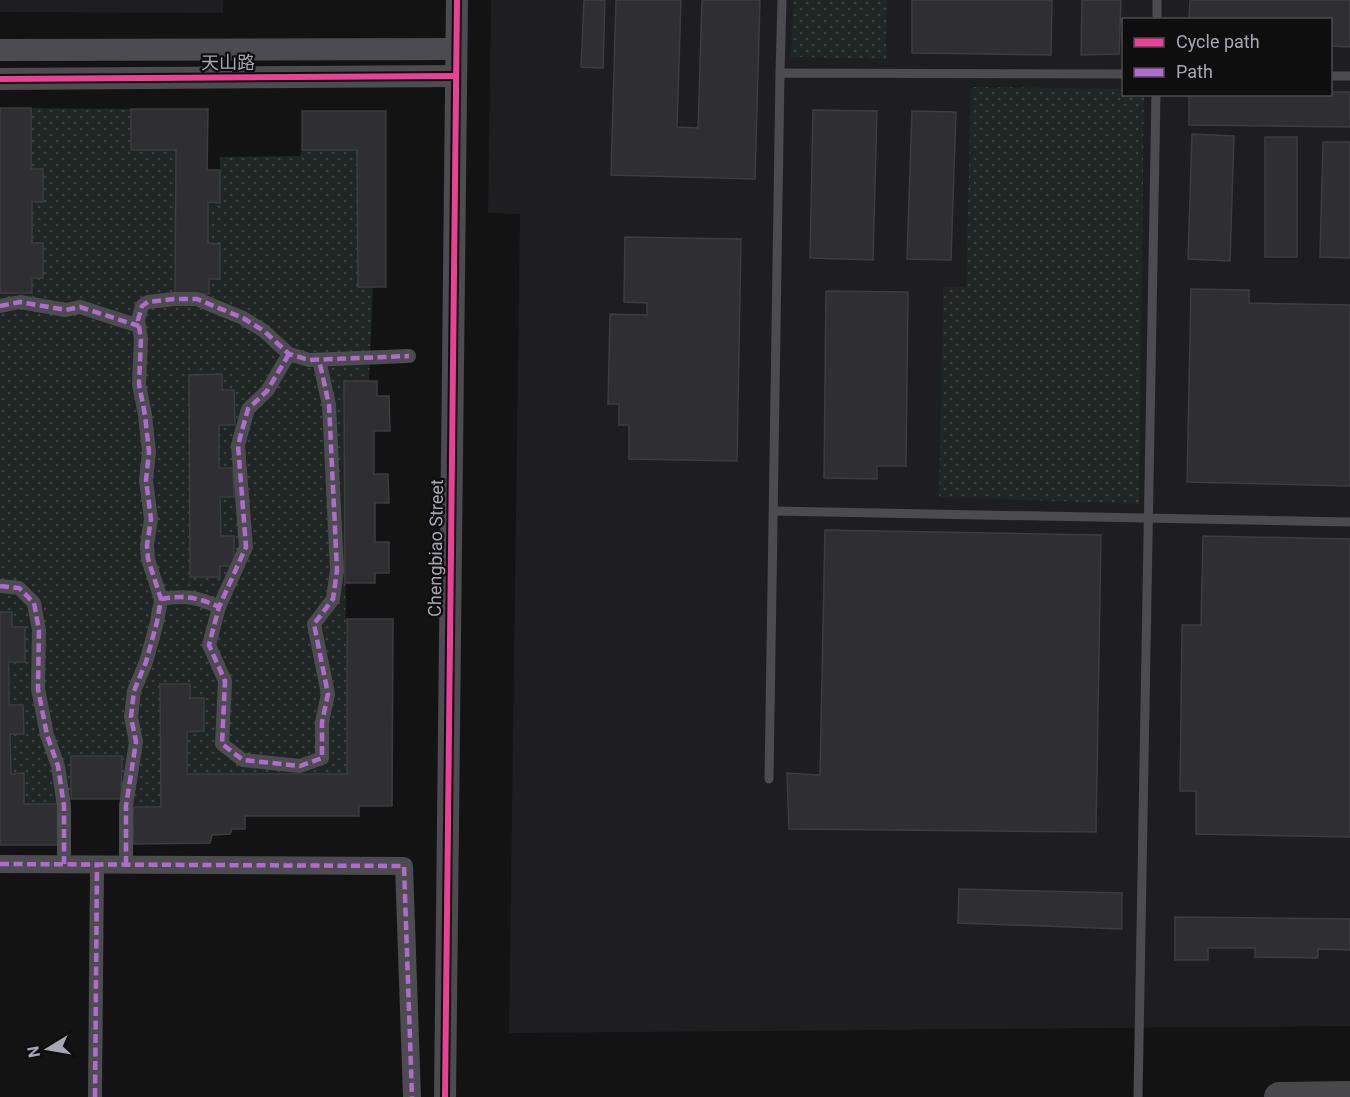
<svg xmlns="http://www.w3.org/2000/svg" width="1350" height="1097" font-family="Roboto,'Noto Sans SC',sans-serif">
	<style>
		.built { fill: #1e1d1f; fill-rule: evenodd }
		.park { fill: url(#park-dots); fill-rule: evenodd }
		.building { fill: #2f2f31; stroke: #3c3d40; stroke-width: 1.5 }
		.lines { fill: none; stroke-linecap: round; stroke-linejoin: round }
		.service { stroke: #4c4c50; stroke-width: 9 }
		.pedestrian { stroke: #4c4c50; stroke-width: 14 }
		.minor { stroke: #4c4c50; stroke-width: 18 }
		.tertiary { stroke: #4c4c50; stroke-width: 22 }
		.trunk { stroke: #48484a; stroke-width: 30 }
		.quiet { stroke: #b06ccc; stroke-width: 4.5; stroke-dasharray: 9 4.5; stroke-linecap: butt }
		.cycleway-casing { stroke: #0e0e0f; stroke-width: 10 }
		.cycleway { stroke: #ea4096; stroke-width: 6 }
		.labels { text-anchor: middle; stroke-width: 4.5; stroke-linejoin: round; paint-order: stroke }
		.street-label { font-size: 18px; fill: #a6a7b3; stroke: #0e0e0f }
	</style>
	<defs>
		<pattern id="park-dots" width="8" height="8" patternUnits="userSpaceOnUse" patternTransform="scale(1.5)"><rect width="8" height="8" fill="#202623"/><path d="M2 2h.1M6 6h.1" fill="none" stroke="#3d4341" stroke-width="1.8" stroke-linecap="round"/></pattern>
	</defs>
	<rect width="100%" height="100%" fill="#131314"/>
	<g class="built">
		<path d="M0,0H223V13L0,12Z"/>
		<path d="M491,0H1350V1026L509,1033L520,214L488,213ZM1124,20H1330V94H1124Z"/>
	</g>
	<g class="park">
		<path d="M793,0H887L886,59L791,57Z"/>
		<path d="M971,87L1123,89L1124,94L1144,95L1139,504L939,497L943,287H966Z"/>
		<path d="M31,108L131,109V149L176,150L175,293L209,279L220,278V244L208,243V202H220V157L300,156L302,150H357L358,286L373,287L369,381H344L347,774H187V732L204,731V698H190V685L161,807L121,806V756H71L70,808L60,804H24V774H11L10,734H24L23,706L9,705L12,612H0V293H32V278L43,277V243H32V202L43,201V170L31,169ZM222,374V390H234L235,424L219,425V468L233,469L234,497H220L221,536H234V566H220L219,577H191L189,375Z"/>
	</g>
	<g class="building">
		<path d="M584,0H605L603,68L581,67Z"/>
		<path d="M616,0H681L677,127L698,128L702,0H760L755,179L611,175Z"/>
		<path d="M912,0H1052L1051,55L912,53Z"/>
		<path d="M1082,0H1121L1119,54L1081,55Z"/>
		<path d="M1190,0H1350V47L1330,46V20H1189Z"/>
		<path d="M1330,92H1350V127L1189,125V94H1330Z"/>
		<path d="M0,108H31V169H43V202H32V243H43V278H32V293H0Z"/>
		<path d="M131,109H208L207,170H220V203L208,202V243L220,244V279H209V294L175,293L176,150H131Z"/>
		<path d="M813,110L877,111L873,260L810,258Z"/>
		<path d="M302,111H386V287H358L357,150H302Z"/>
		<path d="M912,111L956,112L951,260L907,259Z"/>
		<path d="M1192,134L1234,136L1230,261L1188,259Z"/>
		<rect x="1265" y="137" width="32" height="120"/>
		<path d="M1323,142H1350V258L1320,257Z"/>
		<path d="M625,237L741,239L737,461L629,459V425H619V404H608L610,314L647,315V303L624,302Z"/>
		<path d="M1191,289L1249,290V303L1350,305V486L1187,482Z"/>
		<path d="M826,291L908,292L906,466H877V479L824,478Z"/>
		<path d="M222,374V390H234L235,425H219V468H233L234,497H220L221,536H234V566H220V577H190L189,375Z"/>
		<path d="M344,381H377V396H389L390,431H374V474H388L389,503H375V542H389V573H375V583H345Z"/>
		<path d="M825,530L1101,535L1096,832L789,829L787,773L820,775Z"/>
		<path d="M1203,536L1350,539V837L1196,834V791H1180L1182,625H1201Z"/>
		<path d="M0,612H12V627H25V662H9V705H23L24,734H10L11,774L24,773V804H60L62,845H0Z"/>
		<path d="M347,619H393L392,806H359V816H245V829H232L230,834L212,835L210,843L133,844V807H161L160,684H190V698H204V731L187,732V774H347Z"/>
		<path d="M71,756H122L121,799H71Z"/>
		<path d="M959,889L1122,893V929L958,923Z"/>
		<path d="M1175,917L1350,919V950L1318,949V958L1255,957V948H1208V960H1175Z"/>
	</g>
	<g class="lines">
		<g class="service">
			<path d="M1157,20V0"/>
			<path d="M780,73L782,0"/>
			<path d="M1330,76H1350"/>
			<path d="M774,511L1350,522"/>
			<path d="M769,779L780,73L1124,74"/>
			<path d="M1138,1097L1156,94"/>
		</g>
		<g class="pedestrian">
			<path d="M0,306L20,302L66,310L80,307L139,326"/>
			<path d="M289,354L267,391L248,409L238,445L246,547L219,607L209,645L225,681L222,744L243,760L300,766L322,758V722L328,694L314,624L333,599L337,570L329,405L320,364"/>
			<path d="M0,586L19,588L34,603L39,630L38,689L47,735L58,766L64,806V864"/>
			<path d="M161,599C185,595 197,597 219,607"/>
			<path d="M126,865V806L136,742L131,717L134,691L146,662L157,622L161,599L148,559L147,545L151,519L146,480L149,452L145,415L139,384L141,339L138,320L142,306L148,302L174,299H197L243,318L264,331L289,354L309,360L409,356"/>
			<path d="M95,1097L97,864"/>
		</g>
		<path class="minor" d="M0,864L404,866L412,1097"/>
		<g class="tertiary">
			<path d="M0,50L456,49"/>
			<path d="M0,79L456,76"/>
			<path d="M445,1097L457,0"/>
		</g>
		<path class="trunk" d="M1279,1097L1350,1096"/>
		<g class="quiet">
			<path d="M0,306L20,302L66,310L80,307L139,326"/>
			<path d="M289,354L267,391L248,409L238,445L246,547L219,607L209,645L225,681L222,744L243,760L300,766L322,758V722L328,694L314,624L333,599L337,570L329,405L320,364"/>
			<path d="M0,586L19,588L34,603L39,630L38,689L47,735L58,766L64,806V864"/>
			<path d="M161,599C185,595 197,597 219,607"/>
			<path d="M0,864L404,866L412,1097"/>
			<path d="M126,865V806L136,742L131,717L134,691L146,662L157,622L161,599L148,559L147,545L151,519L146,480L149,452L145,415L139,384L141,339L138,320L142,306L148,302L174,299H197L243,318L264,331L289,354L309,360L409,356"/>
			<path d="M95,1097L97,864"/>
		</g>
		<g class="cycleway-casing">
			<g id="cycleway">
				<path d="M0,79L456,76"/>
				<path d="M445,1097L457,0"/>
			</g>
		</g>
		<use href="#cycleway" class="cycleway"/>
	</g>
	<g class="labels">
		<g class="street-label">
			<text x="228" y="69">天山路</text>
			<text transform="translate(436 548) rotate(-89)" y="6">Chengbiao Street</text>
		</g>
	</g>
	<rect x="1122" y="18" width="210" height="78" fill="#0e0e0f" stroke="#4b4b51" stroke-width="1.5"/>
	<rect x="1134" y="38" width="30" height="9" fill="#ea4096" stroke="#4b4b51" stroke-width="1.5"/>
	<text x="1176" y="48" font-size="18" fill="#a6a7b3">Cycle path</text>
	<rect x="1134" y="68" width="30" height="9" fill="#b06ccc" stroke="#4b4b51" stroke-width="1.5"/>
	<text x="1176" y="78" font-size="18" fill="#a6a7b3">Path</text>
	<g transform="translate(48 1049) rotate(259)" stroke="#0e0e0f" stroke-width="4.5" paint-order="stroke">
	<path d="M0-4.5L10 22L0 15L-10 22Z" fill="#a6a7b3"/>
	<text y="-9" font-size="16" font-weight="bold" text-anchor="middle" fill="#a6a7b3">N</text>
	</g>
</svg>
